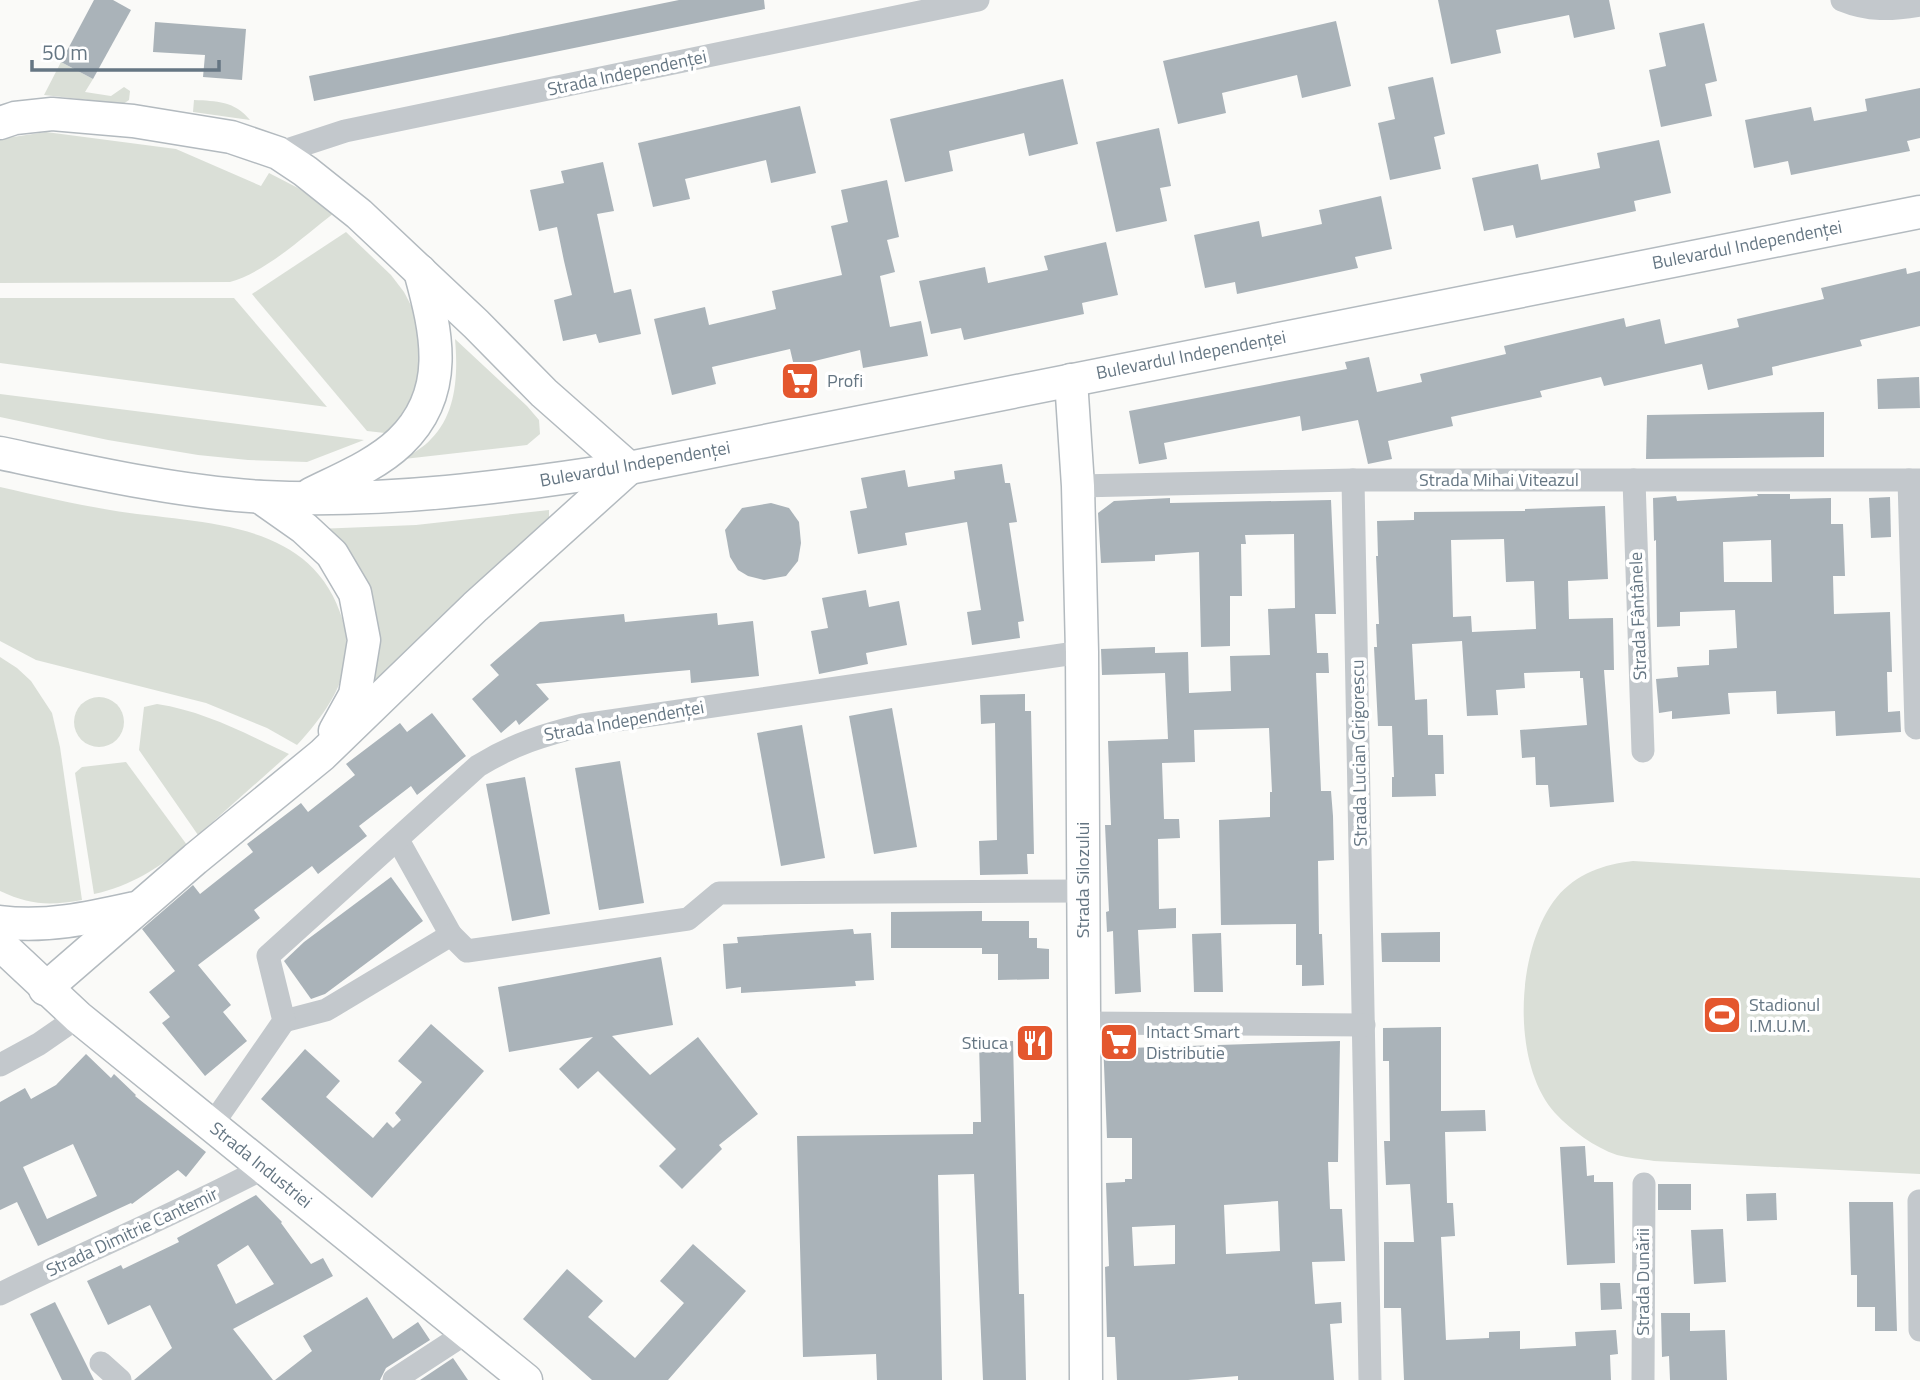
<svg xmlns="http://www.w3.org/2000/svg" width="1920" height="1380" font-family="'Titillium Web',sans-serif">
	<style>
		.green { fill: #dadfd7 }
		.building { fill: #aab3b9; fill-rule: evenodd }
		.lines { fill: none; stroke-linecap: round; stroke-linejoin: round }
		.secondary-casing { stroke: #b3babf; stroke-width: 35 }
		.street { stroke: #c3c8cc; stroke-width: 23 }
		.secondary { stroke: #fff; stroke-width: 32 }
		.labels { text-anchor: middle; stroke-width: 7; stroke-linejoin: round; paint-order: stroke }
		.street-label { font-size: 18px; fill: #657683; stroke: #fff }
		.poi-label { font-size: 18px; fill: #657683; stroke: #fff; text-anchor: start }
	</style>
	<rect width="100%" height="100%" fill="#fafaf8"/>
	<g class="green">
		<path d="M61,62L93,79L85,92L111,96L124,87L130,91L129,100L123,104L44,95Z"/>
		<path d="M194,100C216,101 235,101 250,120L193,112Z"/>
		<path d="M46,132L176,149L261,186L269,173L298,188L334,213C304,236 266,272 230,282L0,283V139Z"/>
		<path d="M346,232L391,275L404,292L415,313L419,331L422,376L406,414L385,433L367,431L252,294Z"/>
		<path d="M0,298H234L327,407L0,363Z"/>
		<path d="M455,339L527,406L539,420L540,434L527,445L404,459C413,453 424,447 431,439C457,413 458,373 455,339Z"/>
		<path d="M0,394L364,440L307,462L248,460L198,455L108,440L0,417Z"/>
		<path d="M0,487C36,495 73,504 110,510C198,525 312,516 343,621C357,671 329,710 297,745L267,728L206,703L36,660L0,641Z"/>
		<path d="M549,510V522L365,700L371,664L317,529L416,525Z"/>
		<path d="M0,657L17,668L31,681L52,713L60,747L82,900C49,906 30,905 0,891Z"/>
		<circle cx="99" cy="722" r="25"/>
		<path d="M157,704C204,711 247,734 289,754L198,835L139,750L144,707Z"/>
		<path d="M126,762L187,845C158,868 131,886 94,894L75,773L82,767Z"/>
		<path d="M1633,861L1920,878V1174L1654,1161C1643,1159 1629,1158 1617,1155C1594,1147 1572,1131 1555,1113C1510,1063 1516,947 1557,897C1576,874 1604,864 1633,861Z"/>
	</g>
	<g class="building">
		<path d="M94,0H113L131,10L93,79L61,62Z"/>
		<path d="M679,0H764L765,9L314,101L309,76Z"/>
		<path d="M1438,0H1609L1615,29L1574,38L1569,15L1496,30L1501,53L1451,64Z"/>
		<path d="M1336,21L1351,86L1302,98L1297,75L1222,93L1226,113L1178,124L1163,61Z"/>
		<path d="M155,22L246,29L242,80L203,77L205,55L153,52Z"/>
		<path d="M1704,23L1717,81L1705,84L1712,116L1661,127L1649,70L1666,66L1659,33Z"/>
		<path d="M1433,77L1445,134L1434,137L1441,169L1390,180L1378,123L1395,119L1388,87Z"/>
		<path d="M1063,79L1078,144L1029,156L1024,133L949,151L953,171L905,182L890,119Z"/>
		<path d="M1920,88V138L1907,141L1910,151L1791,175L1788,161L1754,168L1745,120L1811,107L1814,121L1867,111L1865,99Z"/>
		<path d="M800,106L816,173L771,183L766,160L685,179L690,199L653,207L638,143Z"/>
		<path d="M1159,128L1171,186L1160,188L1167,221L1116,232L1096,142Z"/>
		<path d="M1659,140L1671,193L1634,201L1636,211L1516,238L1513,225L1484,231L1472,178L1538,164L1541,180L1600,168L1597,153Z"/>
		<path d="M603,162L614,211L597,214L614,293L631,289L641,334L599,343L596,334L563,341L554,300L572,295L564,261L557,227L539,231L530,190L564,183L561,171Z"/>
		<path d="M887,180L899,237L887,240L895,272L880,276L890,327L921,321L928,356L863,368L860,350L794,366L790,349L712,367L716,384L672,395L654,319L705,307L709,325L743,317L776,309L772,291L842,275L831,226L848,222L841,190Z"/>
		<path d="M1381,196L1392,249L1355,257L1358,268L1237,294L1235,282L1205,288L1194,235L1259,221L1262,237L1322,224L1319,210Z"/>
		<path d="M1106,242L1118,295L1082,303L1084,314L964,340L961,328L931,334L919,281L985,267L988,283L1048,270L1044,256Z"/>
		<path d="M1906,268L1907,274L1920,271V326L1860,340L1862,346L1772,367L1773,375L1708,390L1702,364L1604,386L1601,377L1540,391L1542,397L1451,417L1453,426L1388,441L1392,459L1368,464L1358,420L1302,431L1300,416L1164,443L1167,459L1139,464L1129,411L1347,369L1345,362L1369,357L1377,392L1422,382L1420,374L1506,354L1504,346L1624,318L1626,327L1660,319L1665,344L1739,327L1737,319L1824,299L1821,288Z"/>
		<path d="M1919,377L1920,408L1878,409L1877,379Z"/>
		<path d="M1824,412V457L1646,459L1647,415Z"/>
		<path d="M1002,464L1005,483H1010L1017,522L1009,523L1024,621L1018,622L1020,638L972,645L967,612L981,610L967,522L905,533L907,545L858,554L850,511L867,508L861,478L905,470L908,487L955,479L954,471Z"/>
		<path d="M1757,494H1790V499L1831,498V524H1843L1845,576H1833L1834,614L1890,612L1892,672H1887L1888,712L1900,711L1901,732L1836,736L1835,711L1777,714L1776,691L1728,693L1730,714L1672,719V711L1659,713L1656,679L1678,677L1677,667L1709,665V650L1737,648L1735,610L1680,612V626L1657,627L1656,540L1654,541L1653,498L1676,496L1677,501L1758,496ZM1771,540L1772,582H1724L1723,542Z"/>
		<path d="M1890,497L1891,537L1871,538L1869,498Z"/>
		<path d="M1170,498V503L1331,500L1336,614H1315L1317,653H1328L1329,673H1316L1321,791H1331L1333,816L1334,860L1318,861L1319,934H1322L1324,985L1302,986V965H1296V924L1221,925L1219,820L1270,817V792H1272L1269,728L1194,730L1195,762L1162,763L1164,819H1179L1180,838L1158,839L1159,909L1176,908V928L1138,930L1141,992L1115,994L1113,931L1107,932L1106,912L1109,911L1105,825H1111L1108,741L1168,739L1165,673L1102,675L1101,649L1155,647V653L1188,652L1189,693L1231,691L1230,656L1270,655L1268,609L1295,608L1294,534L1245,535L1246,544H1241L1242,596H1230V646L1201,647L1199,552L1155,555V561L1101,563L1098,513L1114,501Z"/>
		<path d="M771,503L789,508L799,522L801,543L798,561L786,576L764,580L748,576L738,570L730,557L725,530L742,508Z"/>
		<path d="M1605,506L1608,579L1568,581L1569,619L1613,618L1614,670H1604L1614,802L1550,807L1548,785H1536L1535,757L1522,758L1520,730L1587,725L1583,678H1580V671L1524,673L1525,688L1496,690L1498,715L1467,716L1462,641L1412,644L1415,700L1427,699L1428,735H1443L1444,774H1435L1436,796L1392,797V777H1394L1392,726H1378L1374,647H1377L1376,624H1379L1376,556H1378L1377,521L1414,520V512L1525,511V509ZM1504,539L1506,582L1534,581L1536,629L1472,632L1471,616L1453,617L1451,540Z"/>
		<path d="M866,590L869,607L899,601L907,645L866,653L868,664L819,674L811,631L828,628L822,598Z"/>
		<path d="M717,613L718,625L753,621L759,676L691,683L690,670L536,684L549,699L519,725L516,720L501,733L472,699L499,675L490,665L540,622L624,614L625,622Z"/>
		<path d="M1025,694V711H1031L1034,854H1027L1028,874L980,875L979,841L997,840L995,723L981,724L980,695Z"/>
		<path d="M892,708L917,847L874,854L849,716Z"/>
		<path d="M432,713L466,756L417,795L411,786L359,826L367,836L318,874L312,866L254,910L260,918L198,965L231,1005L223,1012L247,1041L205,1076L162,1023L170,1017L149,992L175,971L142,929L193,885L200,894L253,852L247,844L301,803L308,812L355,775L346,764L400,723L407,732Z"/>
		<path d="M802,725L825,858L781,866L757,733Z"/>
		<path d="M620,761L644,903L599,910L575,768Z"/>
		<path d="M525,777L550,914L512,921L486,784Z"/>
		<path d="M391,877L423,921L325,994L311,999L284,961L304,942Z"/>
		<path d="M982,911V921H1029V938H1037V948L1049,949V979L998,980V954H982V948H891V912Z"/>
		<path d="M853,929L854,934L871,933L874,980L855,981L856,986L741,993V987L726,989L723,944L738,943L737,937Z"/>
		<path d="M1440,932V962H1382L1381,933Z"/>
		<path d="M1221,933L1223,992H1194L1192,934Z"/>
		<path d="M661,957L673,1025L612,1036L650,1075L698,1037L758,1114L719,1145L722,1149L682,1189L659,1166L676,1149L598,1071L578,1089L559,1069L593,1037L509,1052L498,987Z"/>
		<path d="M431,1024L484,1071L372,1198L261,1099L305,1049L340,1081L326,1097L373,1138L387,1122L393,1128L401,1120L395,1113L422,1082L398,1061Z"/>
		<path d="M1441,1027V1111L1485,1110L1486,1131L1445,1132L1447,1203H1453L1455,1236L1441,1237L1446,1340L1489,1338V1332L1520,1331V1349L1576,1346L1575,1332L1616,1330L1618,1354L1610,1355L1611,1380H1404L1401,1308H1384V1242H1414L1410,1184L1386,1185L1384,1141H1390L1389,1061H1383V1028Z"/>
		<path d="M1127,1039L1128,1048L1340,1041L1338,1162H1328L1330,1209H1342L1345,1261L1312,1262L1315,1304L1341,1302L1342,1323L1330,1324L1334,1380H1238V1376L1188,1380H1117L1115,1337H1107L1105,1267L1109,1266L1106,1183L1125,1182V1179H1132V1138H1107L1103,1041ZM1278,1201L1280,1251L1226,1254L1224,1205ZM1175,1225V1264L1134,1266L1132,1227Z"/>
		<path d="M1013,1041L1019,1294H1024L1026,1380H983L974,1174L938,1175L942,1380H877L876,1354L803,1357L797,1136L973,1134V1122H981L979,1042Z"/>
		<path d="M86,1054L111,1078L114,1074L136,1095L135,1096L206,1152L186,1177L178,1170L132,1204L131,1203L38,1246L17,1202L0,1210V1102L25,1088L31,1099L56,1085ZM73,1144L97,1196L47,1219L23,1167Z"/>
		<path d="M1585,1146L1587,1176L1594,1175V1182H1613L1615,1263L1567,1265L1560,1147Z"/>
		<rect x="1658" y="1184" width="33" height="26"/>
		<path d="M1776,1193L1777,1220L1747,1221L1746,1194Z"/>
		<path d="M256,1195L282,1222L281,1223L311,1264L323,1258L333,1276L233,1329L273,1380H134L172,1348L150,1305L108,1325L87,1281L121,1265L123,1269L179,1242L177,1238ZM248,1245L274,1284L236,1304L217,1265Z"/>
		<path d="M1849,1202H1893L1897,1331H1875V1307H1857V1275H1851Z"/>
		<path d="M1723,1229L1726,1282L1694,1284L1691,1230Z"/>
		<path d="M693,1244L746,1291L668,1380H592L523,1319L567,1269L603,1301L588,1317L635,1358L684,1303L660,1281Z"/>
		<path d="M1600,1283H1620L1622,1309L1601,1310Z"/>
		<path d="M367,1297L393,1339L418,1322L430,1340L386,1368L380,1380H275L312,1351L303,1336Z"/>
		<path d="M55,1302L94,1380H62L30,1314Z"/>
		<path d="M1661,1313H1690V1331L1725,1330L1727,1380H1670L1669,1356L1662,1357Z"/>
		<path d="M453,1358L468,1380H420Z"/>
	</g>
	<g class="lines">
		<g class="secondary-casing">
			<g id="secondary">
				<path d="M0,123L15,118L52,114L133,121L231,137L278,153L305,171L359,214L476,324L544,393L629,468L475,607L322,755L195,859L45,989"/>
				<path d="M1071,380L1078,486L1082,652L1086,1380"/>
				<path d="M0,453C85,471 176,492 263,497C386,503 508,487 629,468L1920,212"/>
				<path d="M311,494C341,479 376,465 400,442C451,393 437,333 420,271"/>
				<path d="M260,497L304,528L332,554L355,593L364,640L355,695L335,731"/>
				<path d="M0,922C46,928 90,918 135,908"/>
				<path d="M0,944L78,1017L526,1380"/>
			</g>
		</g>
		<g class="street">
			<path d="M1842,0C1869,11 1891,10 1920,5"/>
			<path d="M278,153L345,131L978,0"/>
			<path d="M1353,480L1370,1380"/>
			<path d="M1634,480L1643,751"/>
			<path d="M1909,480L1916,728"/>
			<path d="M1078,486L1353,480H1920"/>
			<path d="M398,840L451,935"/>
			<path d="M284,1021L326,1010L451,935L467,951L688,919L719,893L1083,891"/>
			<path d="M1083,1023L1364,1025"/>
			<path d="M0,1065L39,1044L78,1017"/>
			<path d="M212,1125L284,1021L268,956L478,766C514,744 543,735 583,725L1082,652"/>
			<path d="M1919,1201L1920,1330"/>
			<path d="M0,1294C87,1251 178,1213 264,1168"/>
			<path d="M101,1363L120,1380"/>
			<path d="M394,1380L469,1331"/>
			<path d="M1643,1380L1644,1184"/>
		</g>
		<use href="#secondary" class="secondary"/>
	</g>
	<defs>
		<g id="supermarket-square" transform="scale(2.0125)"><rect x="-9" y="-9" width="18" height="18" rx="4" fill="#e4572e" stroke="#fff"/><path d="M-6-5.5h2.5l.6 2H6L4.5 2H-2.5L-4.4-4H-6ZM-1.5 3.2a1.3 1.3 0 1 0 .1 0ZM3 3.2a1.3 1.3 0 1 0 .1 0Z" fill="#fff"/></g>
		<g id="stadium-square" transform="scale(2.0125)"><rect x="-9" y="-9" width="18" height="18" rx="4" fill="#e4572e" stroke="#fff"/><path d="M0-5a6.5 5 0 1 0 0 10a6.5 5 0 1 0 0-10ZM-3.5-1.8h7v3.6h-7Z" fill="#fff"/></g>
		<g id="restaurant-square" transform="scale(2.0125)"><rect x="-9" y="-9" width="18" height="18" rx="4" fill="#e4572e" stroke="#fff"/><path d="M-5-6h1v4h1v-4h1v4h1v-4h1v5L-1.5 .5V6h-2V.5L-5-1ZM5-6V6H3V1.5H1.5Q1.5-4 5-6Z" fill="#fff"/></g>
	</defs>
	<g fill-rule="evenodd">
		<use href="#supermarket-square" x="800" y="381"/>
		<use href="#stadium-square" x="1722" y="1015"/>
		<use href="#supermarket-square" x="1119" y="1042"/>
		<use href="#restaurant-square" x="1035" y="1043"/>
	</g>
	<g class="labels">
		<g class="street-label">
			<text transform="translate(627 73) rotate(-12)" y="6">Strada Independenței</text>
			<text transform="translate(1747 245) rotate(-11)" y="6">Bulevardul Independenței</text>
			<text transform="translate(1191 355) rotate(-11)" y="6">Bulevardul Independenței</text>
			<text transform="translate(635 464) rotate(-10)" y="6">Bulevardul Independenței</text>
			<text x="1499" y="486">Strada Mihai Viteazul</text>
			<text transform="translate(1638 616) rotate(-92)" y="6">Strada Fântânele</text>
			<text transform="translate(624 721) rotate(-10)" y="6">Strada Independenței</text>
			<text transform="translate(1359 753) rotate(-91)" y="6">Strada Lucian Grigorescu</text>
			<text transform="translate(1083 880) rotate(-90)" y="6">Strada Silozului</text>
			<text transform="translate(261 1165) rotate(39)" y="6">Strada Industriei</text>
			<text transform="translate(132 1232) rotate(-25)" y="6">Strada Dimitrie Cantemir</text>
			<text transform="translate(1643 1282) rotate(-90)" y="6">Strada Dunării</text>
		</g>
		<g class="poi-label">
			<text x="827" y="387">Profi</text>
			<text x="1749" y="1011">Stadionul<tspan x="1749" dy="21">I.M.U.M.</tspan></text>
			<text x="1146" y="1038">Intact Smart<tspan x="1146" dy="21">Distributie</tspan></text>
			<text x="1008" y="1049" text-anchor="end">Stiuca</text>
		</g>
	</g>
	<path d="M32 60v10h187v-10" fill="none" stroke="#657683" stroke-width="3.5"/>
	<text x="42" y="60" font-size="21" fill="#657683" stroke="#ffffff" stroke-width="5" paint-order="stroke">50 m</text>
</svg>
